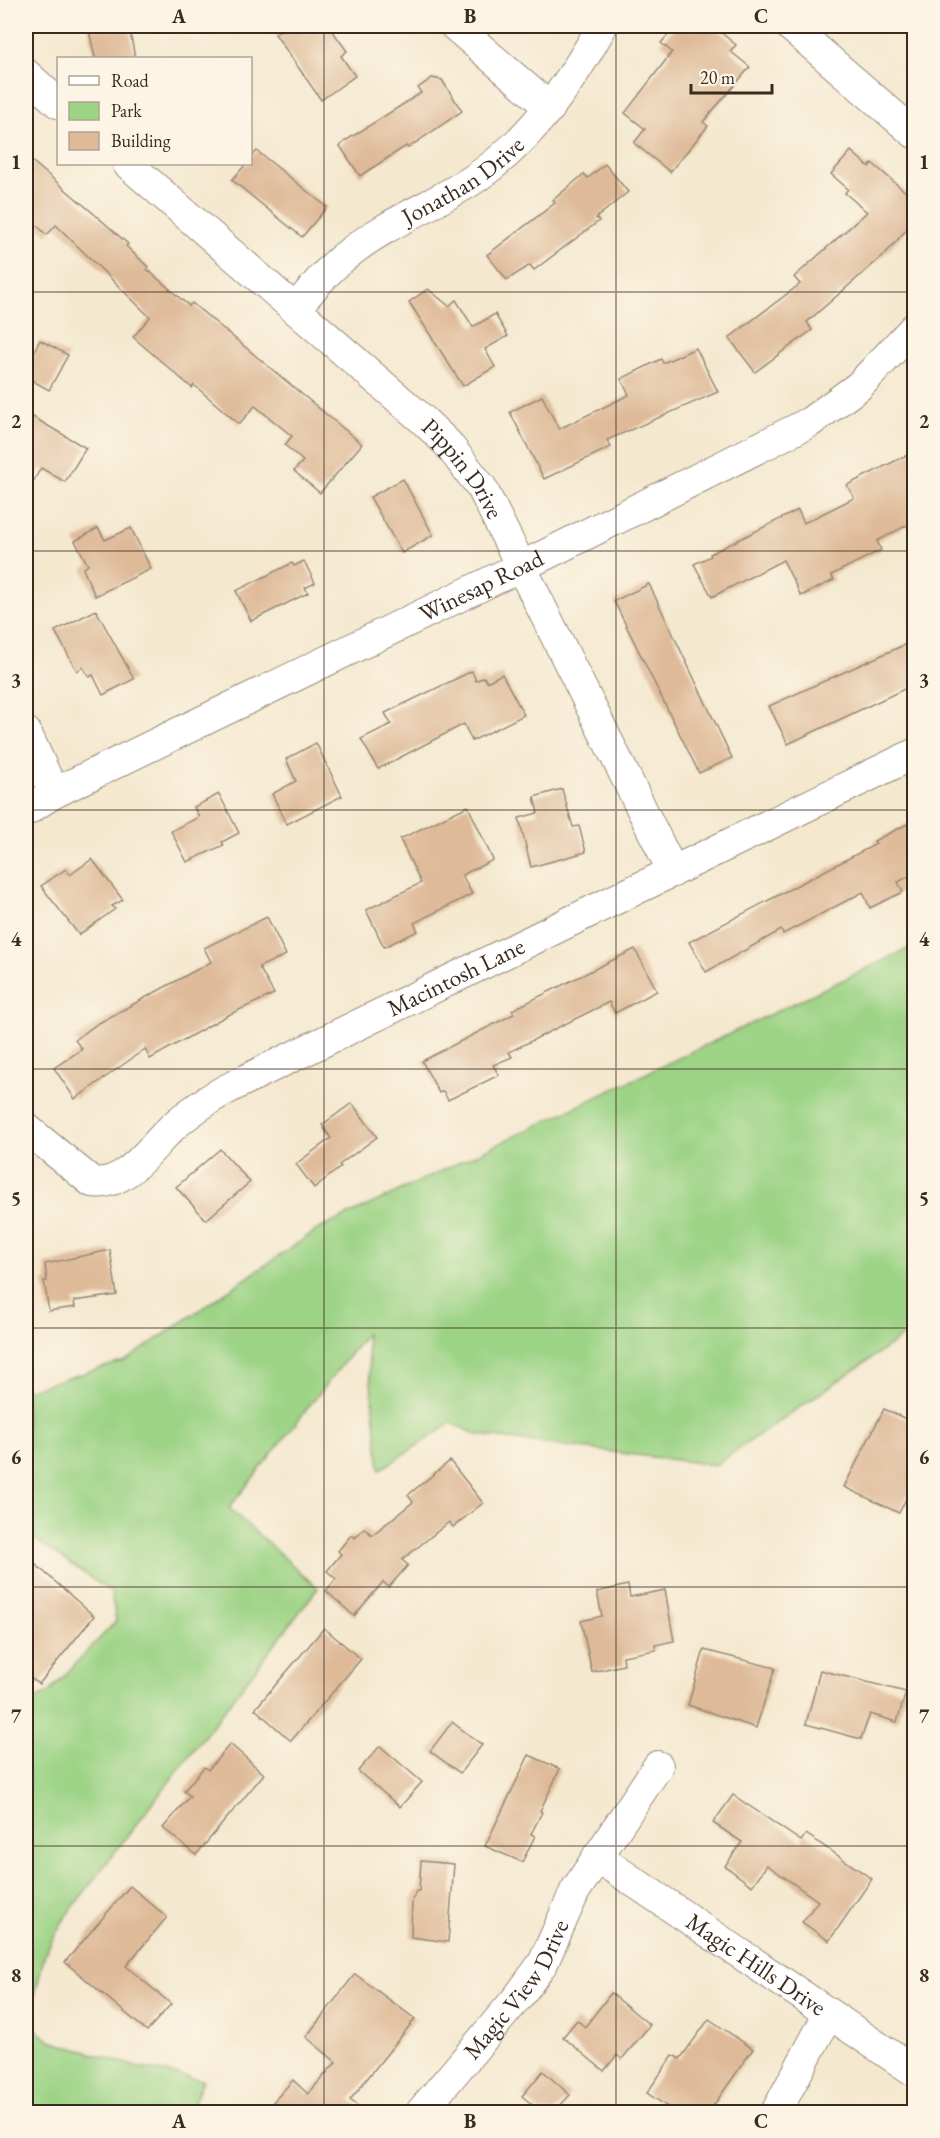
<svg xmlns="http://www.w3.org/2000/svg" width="940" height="2138" font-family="'EB Garamond',serif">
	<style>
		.green { fill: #9cd385; stroke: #6c7e52; stroke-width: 1.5 }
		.building { fill: #deba98 }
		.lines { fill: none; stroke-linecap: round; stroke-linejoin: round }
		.street-casing { stroke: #988976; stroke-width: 32 }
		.street { stroke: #fff; stroke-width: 30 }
		.grid { fill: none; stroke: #3b2a1e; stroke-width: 1.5; stroke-opacity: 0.55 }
		.labels { text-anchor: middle; stroke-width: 6; stroke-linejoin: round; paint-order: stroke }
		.street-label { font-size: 24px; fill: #3b2a1e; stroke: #fcf5e5 }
		.neatline { fill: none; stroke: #3b2a1e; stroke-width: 2 }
		.grid-label { font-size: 20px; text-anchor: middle; font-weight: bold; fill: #3b2a1e }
	</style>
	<rect width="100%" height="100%" fill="#fcf5e5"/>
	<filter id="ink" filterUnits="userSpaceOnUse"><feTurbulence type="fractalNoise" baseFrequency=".0167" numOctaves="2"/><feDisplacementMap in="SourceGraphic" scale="12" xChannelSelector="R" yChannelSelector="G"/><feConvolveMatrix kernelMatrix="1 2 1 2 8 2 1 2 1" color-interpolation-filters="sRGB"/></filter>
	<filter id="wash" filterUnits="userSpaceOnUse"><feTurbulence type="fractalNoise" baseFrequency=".008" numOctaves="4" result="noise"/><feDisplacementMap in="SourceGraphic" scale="24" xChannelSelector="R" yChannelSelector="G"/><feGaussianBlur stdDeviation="1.35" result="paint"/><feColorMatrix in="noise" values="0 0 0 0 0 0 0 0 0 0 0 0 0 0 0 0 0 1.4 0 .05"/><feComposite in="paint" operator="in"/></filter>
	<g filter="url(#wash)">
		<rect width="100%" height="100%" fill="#f4e8cf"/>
		<g class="green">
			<path d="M914,946V1329L715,1465L478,1435L451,1423L380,1470L366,1334L229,1508L318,1588L66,1916L45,1953L35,1994L26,2011V1704L49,1692L116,1621L111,1592L26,1533V1390L125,1361L317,1230Z"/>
			<path d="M26,2020L50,2041L138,2067L203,2080L190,2112H26Z"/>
		</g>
		<g id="blocks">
			<g class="building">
				<path d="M88,26H129L135,58H95Z"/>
				<path d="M286,26H329L347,51L341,56L355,76L321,100L275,34Z"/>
				<path d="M676,26H713L736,45L730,51L750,67L703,122L708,126L670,172L634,143L645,129L625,113L672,52L661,43Z"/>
				<path d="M432,78L442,80L462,111L408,148L406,146L360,176L340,146L345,141L421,93L418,88Z"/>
				<path d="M257,151L327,207L302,237L232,180L246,164H250V158Z"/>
				<path d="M851,151L869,167L872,163L915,200V220L886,253L807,322L812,330L755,372L729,338L800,284L794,277L867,212L845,193L848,189L831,174Z"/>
				<path d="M26,156L100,219L128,244L126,246L148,267L147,269L189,306L192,303L362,444L320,493L294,471L303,461L285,445L292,436L255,406L239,424L194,385L192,388L133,337L150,317L56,225L47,235L26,216Z"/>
				<path d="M605,164L628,192L596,218L599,221L534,270L530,265L507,280L487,255L555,203L553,200L584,174L588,178Z"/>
				<path d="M428,289L449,306L456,300L473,327L495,314L508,336L485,349L495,367L463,386L409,302Z"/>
				<path d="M40,340L68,355L49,390L26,377V367Z"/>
				<path d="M696,348L718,392L607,440L611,447L544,479L510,412L542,396L559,429L629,395L621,379L661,359L663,363Z"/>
				<path d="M26,413L86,448L65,482L41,468L26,494Z"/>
				<path d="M915,451V521L877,541L881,550L831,575L834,580L801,596L783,560L712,597L694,564L711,556L710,554L798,510L804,523L854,498L847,485Z"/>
				<path d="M403,479L433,535L402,553L370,497Z"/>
				<path d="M98,528L105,540L131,528L151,569L95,596L83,569L88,565L75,541Z"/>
				<path d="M304,561L315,583L305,588L308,593L251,621L236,591L292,563L294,566Z"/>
				<path d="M649,584L732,758L699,773L614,601Z"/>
				<path d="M96,610L134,679L103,695L93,675L89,677L83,667L77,671L55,631Z"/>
				<path d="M915,640V684L788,744L769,706Z"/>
				<path d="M472,671L476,681L484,677L487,682L502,674L524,715L472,741L464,724L378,769L361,739L391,724L385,713Z"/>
				<path d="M316,743L342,796L287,824L272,794L296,781L286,759Z"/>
				<path d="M562,789L573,827L579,826L586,852L531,867L519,818L538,813L534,797Z"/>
				<path d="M219,794L239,833L222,842L224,845L187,862L171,831L199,817L194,807Z"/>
				<path d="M468,806L493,860L462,875L472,894L414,923L418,931L384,947L366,910L421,883L400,839Z"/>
				<path d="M915,820V873L898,882L903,892L870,908L863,892L783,934L781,930L706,972L689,942L876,844L874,841Z"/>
				<path d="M92,859L123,900L112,906L115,909L79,935L41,886L66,869L70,875Z"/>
				<path d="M267,917L286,955L259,967L274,994L226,1016L150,1059L145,1049L75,1099L54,1068L82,1049L75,1040L97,1024L211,962L204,948Z"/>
				<path d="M635,949L657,991L615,1013L609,1002L509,1052L512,1057L493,1065L499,1075L448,1100L443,1091L439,1093L422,1061L514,1014L512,1010Z"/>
				<path d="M352,1103L377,1137L339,1165L341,1167L314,1188L296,1164L331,1138L322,1125Z"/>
				<path d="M220,1149L250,1182L206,1220L176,1187Z"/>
				<path d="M110,1250L117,1295L74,1301L75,1307L49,1311L44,1281H47L45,1264Z"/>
				<path d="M884,1409L915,1423V1481L899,1513L844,1487Z"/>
				<path d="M450,1461L483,1503L453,1527L449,1522L402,1560L408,1565L389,1587L383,1582L354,1616L326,1591L336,1579L327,1571L341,1554L338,1551L351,1535L355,1538L364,1528L372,1535L413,1502L408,1495Z"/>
				<path d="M26,1556L94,1616L39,1684L26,1675Z"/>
				<path d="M628,1585L630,1597L665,1590L674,1641L655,1645L656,1650L623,1656L624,1665L592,1672L581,1621L602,1616L597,1592Z"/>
				<path d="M324,1628L361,1659L291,1741L255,1709Z"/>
				<path d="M704,1650L775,1668L756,1728L688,1705Z"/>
				<path d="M820,1670L906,1692L897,1722L870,1714L861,1739L806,1724Z"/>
				<path d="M452,1722L482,1745L460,1773L430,1751Z"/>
				<path d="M230,1744L264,1774L196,1855L163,1828L190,1796L184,1791L204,1767L208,1770Z"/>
				<path d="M380,1746L422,1782L400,1807L358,1771Z"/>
				<path d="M529,1755L560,1769L540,1811L542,1812L531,1834L535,1836L522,1862L485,1846Z"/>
				<path d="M733,1795L801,1841L806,1834L872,1879L829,1941L802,1922L818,1901L767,1865L752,1886L725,1866L742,1842L713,1823Z"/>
				<path d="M421,1861L454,1864L448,1942L411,1937L412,1901L416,1891H419Z"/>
				<path d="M130,1886L167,1917L126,1966L171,2004L147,2031L65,1962Z"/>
				<path d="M355,1974L415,2019L350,2100L365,2112H264L293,2080L308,2094L336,2062L306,2037Z"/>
				<path d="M611,1993L650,2025L622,2059L617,2055L604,2071L563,2037L577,2020L585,2027Z"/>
				<path d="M709,2019L753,2049L709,2112H675L647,2093L673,2055L680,2059Z"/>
				<path d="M543,2071L570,2095L554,2112H541L522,2096Z"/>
			</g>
		</g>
	</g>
	<g filter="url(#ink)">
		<use href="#blocks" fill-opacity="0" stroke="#988976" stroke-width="1.5"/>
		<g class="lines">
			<g class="street-casing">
				<g id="street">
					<path d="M455,26L550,108"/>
					<path d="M790,26L914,133"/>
					<path d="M26,74L58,103"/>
					<path id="s1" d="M128,164L423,420L447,443L482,488L673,872"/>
					<path id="s2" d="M295,309C312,289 328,269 349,253C386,224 431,206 471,181C528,144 570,85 602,26"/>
					<path d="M26,732L54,793"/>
					<path id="s3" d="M26,811L54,793L551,552L810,422L859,386L914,328"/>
					<path id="s4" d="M26,1128L92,1182C127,1188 152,1144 176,1124C186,1115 198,1107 210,1099C225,1089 242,1082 259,1073L914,754"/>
					<path id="s5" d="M597,1857L914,2071"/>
					<path id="s6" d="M421,2112L518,1997L543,1963L575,1891L658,1766"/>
					<path d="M776,2112L828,2015"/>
				</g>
			</g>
			<use href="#street" class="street"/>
		</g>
	</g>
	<path class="grid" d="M324,26V2112M616,26V2112M26,292H914M26,551H914M26,810H914M26,1069H914M26,1328H914M26,1587H914M26,1846H914"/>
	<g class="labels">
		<g class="street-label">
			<text dy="8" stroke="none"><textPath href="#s2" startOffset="213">Jonathan Drive</textPath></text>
			<text dy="8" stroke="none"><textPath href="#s1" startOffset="454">Pippin Drive</textPath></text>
			<text dy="8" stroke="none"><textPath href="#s3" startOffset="508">Winesap Road</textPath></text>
			<text dy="8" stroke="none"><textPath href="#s4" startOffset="508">Macintosh Lane</textPath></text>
			<text dy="8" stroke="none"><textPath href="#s5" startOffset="192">Magic Hills Drive</textPath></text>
			<text dy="8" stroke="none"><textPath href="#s6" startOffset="156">Magic View Drive</textPath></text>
		</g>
	</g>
	<rect width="940" height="2138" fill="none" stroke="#fcf5e5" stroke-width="66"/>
	<rect x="57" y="57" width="195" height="108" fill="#fcf5e5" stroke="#afa495" stroke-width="1.5"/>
	<rect x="69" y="76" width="30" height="9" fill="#ffffff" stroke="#afa495" stroke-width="1.5"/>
	<text x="111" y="87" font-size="18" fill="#3b2a1e">Road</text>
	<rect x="69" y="102" width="30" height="18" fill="#9cd385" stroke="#afa495" stroke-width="1.5"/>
	<text x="111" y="117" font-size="18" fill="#3b2a1e">Park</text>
	<rect x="69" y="132" width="30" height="18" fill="#deba98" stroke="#afa495" stroke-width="1.5"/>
	<text x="111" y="147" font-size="18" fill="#3b2a1e">Building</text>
	<path d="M691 84v9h81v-9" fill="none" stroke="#3b2a1e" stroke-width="3"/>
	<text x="700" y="84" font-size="18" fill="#3b2a1e" stroke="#fcf5e5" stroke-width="4.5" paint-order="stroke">20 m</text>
	<rect x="33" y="33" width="874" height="2072" class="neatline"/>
	<g class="grid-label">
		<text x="179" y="23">A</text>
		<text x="470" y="23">B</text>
		<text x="761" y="23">C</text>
		<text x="16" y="169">1</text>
		<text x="924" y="169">1</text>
		<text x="16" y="428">2</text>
		<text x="924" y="428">2</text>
		<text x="16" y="687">3</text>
		<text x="924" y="687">3</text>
		<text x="16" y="946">4</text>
		<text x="924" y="946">4</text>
		<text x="16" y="1205">5</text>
		<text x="924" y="1205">5</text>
		<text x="16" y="1464">6</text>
		<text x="924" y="1464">6</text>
		<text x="16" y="1723">7</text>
		<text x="924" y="1723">7</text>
		<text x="16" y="1982">8</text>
		<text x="924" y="1982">8</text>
		<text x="179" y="2128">A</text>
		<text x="470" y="2128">B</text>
		<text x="761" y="2128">C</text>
	</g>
</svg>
